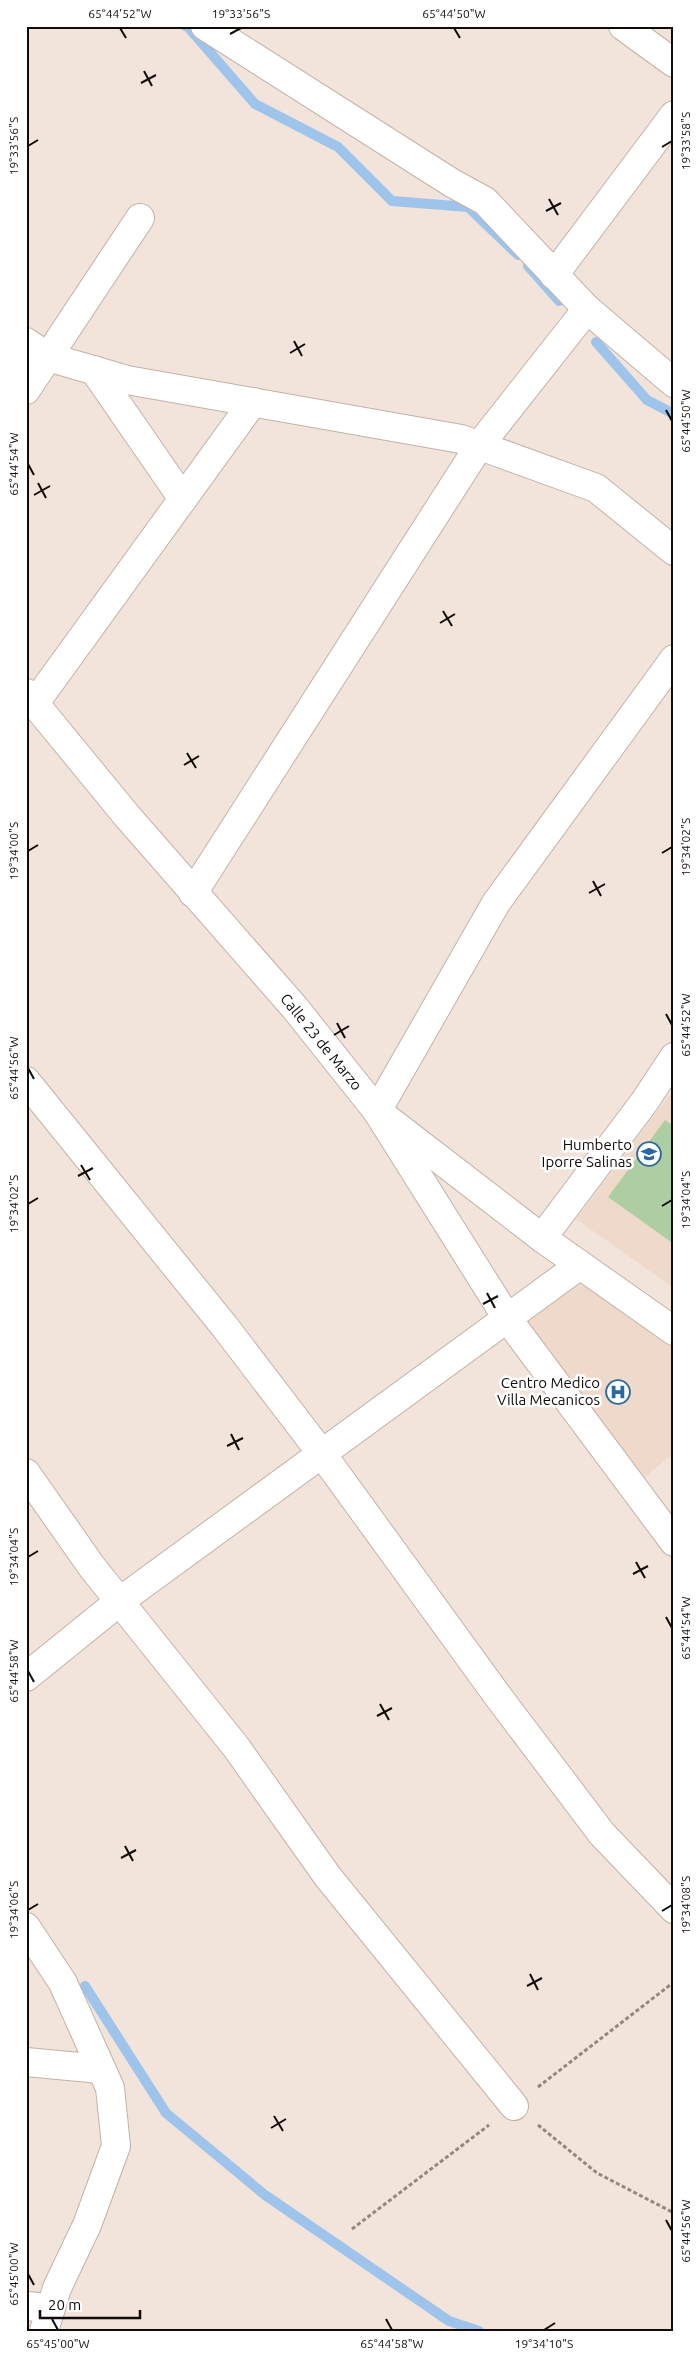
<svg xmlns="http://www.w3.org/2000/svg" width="700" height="2357" font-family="Ubuntu,sans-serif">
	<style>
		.built { fill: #efd9ca }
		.green { fill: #adcea3 }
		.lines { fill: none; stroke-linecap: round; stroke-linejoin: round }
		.stream { stroke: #9ec4ec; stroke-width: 10 }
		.minor-casing { stroke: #c1b3a9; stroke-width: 30 }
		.path { stroke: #928881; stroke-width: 3; stroke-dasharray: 4 2.5; stroke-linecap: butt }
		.minor { stroke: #fff; stroke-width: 28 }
		.ticks { fill: none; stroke: #100b08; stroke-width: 2 }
		.labels { text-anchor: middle; stroke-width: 5; stroke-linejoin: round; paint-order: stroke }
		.street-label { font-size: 15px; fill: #100b08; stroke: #fff }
		.poi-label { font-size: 15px; fill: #100b08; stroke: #fff; text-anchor: end }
		.neatline { fill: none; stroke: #100b08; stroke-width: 2 }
		.ticks-label { font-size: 12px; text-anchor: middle; fill: #100b08 }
	</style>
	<rect width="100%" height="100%" fill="#f2e4da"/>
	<g class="built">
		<path d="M674,1089V1288L576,1219Z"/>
		<path d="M580,1265L674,1331V1453L633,1487L507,1318Z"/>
	</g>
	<path class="green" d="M665,1120L674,1126V1244L608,1197Z"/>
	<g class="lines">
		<g class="stream">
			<path d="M185,26L188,27L255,104L338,147L392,201L468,207L518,255"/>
			<path d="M528,266L559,301"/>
			<path d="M596,342L647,400L674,414"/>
			<path d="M85,1986L166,2113L265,2195L449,2321L479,2331"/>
		</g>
		<g class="minor-casing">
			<g id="minor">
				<path d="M205,26L452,183L485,201L587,309L674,383"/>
				<path d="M623,26L674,63"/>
				<path d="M554,275L674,115"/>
				<path d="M26,342L48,357L127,380L461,439L596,488L674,551"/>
				<path d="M94,370L183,499"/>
				<path d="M26,390L140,218"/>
				<path d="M674,659L496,903L377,1111L507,1318L674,1542"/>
				<path d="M26,693L127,816L295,1008L377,1111L542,1238L674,1331"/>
				<path d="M35,703L253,402"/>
				<path d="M193,893L479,446L587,309"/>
				<path d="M26,1081L225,1327L322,1454L500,1699L602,1834L674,1909"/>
				<path d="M542,1238L645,1101L674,1057"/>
				<path d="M26,1473L92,1567L236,1747L328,1877L514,2106"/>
				<path d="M26,1677L120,1601L580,1265"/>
				<path d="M26,1927L63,1983L110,2088L116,2146L87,2225L57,2288L44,2331"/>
				<path d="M26,2062L101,2069"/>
				<path d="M26,2306L51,2308"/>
			</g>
		</g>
		<g class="path">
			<path d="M538,2087L674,1982"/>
			<path d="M538,2125L597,2173L674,2213"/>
			<path d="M352,2229L489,2125"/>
		</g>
		<use href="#minor" class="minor"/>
	</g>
	<path class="ticks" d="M120,28L126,38M454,28L460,38M230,34L241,28M144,71L152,86M141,83L156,75M28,146L38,140M662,147L672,141M549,199L558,215M546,211L561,203M294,341L302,356M290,353L305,344M666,410L672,421M28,464L34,475M38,483L46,498M34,495L50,486M443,611L452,626M440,623L455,614M187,753L196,768M184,765L199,756M28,851L38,845M662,853L672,847M593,881L601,896M589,893L605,884M666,1014L672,1025M337,1023L345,1038M334,1035L349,1026M28,1068L34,1079M81,1165L90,1180M78,1176L93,1168M28,1204L38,1198M662,1206L672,1200M487,1293L495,1308M483,1304L498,1296M231,1434L239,1450M227,1446L243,1438M28,1557L38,1551M636,1562L645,1578M633,1574L648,1566M666,1617L672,1628M28,1671L34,1682M380,1704L389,1720M377,1716L392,1708M125,1846L133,1861M121,1858L136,1850M28,1910L38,1904M662,1911L672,1905M530,1974L538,1990M527,1986L542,1978M274,2116L283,2131M271,2128L286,2119M666,2220L672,2231M28,2274L34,2285M52,2319L58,2330M386,2319L392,2330M544,2330L555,2323"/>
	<defs>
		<g id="school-ring" transform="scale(1.25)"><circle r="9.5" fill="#fff" stroke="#28699f" stroke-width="1.5"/><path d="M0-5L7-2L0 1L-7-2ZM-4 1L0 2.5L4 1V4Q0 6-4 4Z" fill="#28699f"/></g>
		<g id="hospital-ring" transform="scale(1.25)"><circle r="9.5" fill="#fff" stroke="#28699f" stroke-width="1.5"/><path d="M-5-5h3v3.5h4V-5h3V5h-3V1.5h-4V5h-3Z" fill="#28699f"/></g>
	</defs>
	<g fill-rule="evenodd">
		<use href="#school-ring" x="649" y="1154"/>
		<use href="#hospital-ring" x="618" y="1392"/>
	</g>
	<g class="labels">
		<g class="street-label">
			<text transform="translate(321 1042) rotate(51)" y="5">Calle 23 de Marzo</text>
		</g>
		<g class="poi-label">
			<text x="632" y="1150">Humberto<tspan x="632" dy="17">Iporre Salinas</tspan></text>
			<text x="600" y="1388">Centro Medico<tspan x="600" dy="17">Villa Mecanicos</tspan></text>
		</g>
	</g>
	<rect width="700" height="2357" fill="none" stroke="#ffffff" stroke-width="55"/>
	<path d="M40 2310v8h100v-8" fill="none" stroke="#100b08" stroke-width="2.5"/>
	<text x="48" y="2310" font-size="15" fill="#100b08" stroke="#ffffff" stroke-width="4" paint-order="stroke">20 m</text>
	<rect x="28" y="28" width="644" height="2302" class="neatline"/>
	<g class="ticks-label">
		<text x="120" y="18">65°44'52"W</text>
		<text x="241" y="18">19°33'56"S</text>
		<text x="454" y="18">65°44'50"W</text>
		<text transform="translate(686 141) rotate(-90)" y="4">19°33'58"S</text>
		<text transform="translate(14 146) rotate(-90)" y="4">19°33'56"S</text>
		<text transform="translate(686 421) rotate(-90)" y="4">65°44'50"W</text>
		<text transform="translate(14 464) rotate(-90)" y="4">65°44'54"W</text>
		<text transform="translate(686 847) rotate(-90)" y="4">19°34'02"S</text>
		<text transform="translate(14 851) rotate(-90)" y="4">19°34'00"S</text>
		<text transform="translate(686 1025) rotate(-90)" y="4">65°44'52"W</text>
		<text transform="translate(14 1068) rotate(-90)" y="4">65°44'56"W</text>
		<text transform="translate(686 1200) rotate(-90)" y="4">19°34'04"S</text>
		<text transform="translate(14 1204) rotate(-90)" y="4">19°34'02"S</text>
		<text transform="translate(14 1557) rotate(-90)" y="4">19°34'04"S</text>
		<text transform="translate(686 1628) rotate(-90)" y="4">65°44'54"W</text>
		<text transform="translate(14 1671) rotate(-90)" y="4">65°44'58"W</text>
		<text transform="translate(686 1905) rotate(-90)" y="4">19°34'08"S</text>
		<text transform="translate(14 1910) rotate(-90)" y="4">19°34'06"S</text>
		<text transform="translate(686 2231) rotate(-90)" y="4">65°44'56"W</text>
		<text transform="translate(14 2274) rotate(-90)" y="4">65°45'00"W</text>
		<text x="58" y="2348">65°45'00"W</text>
		<text x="392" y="2348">65°44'58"W</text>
		<text x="544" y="2348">19°34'10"S</text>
	</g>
</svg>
